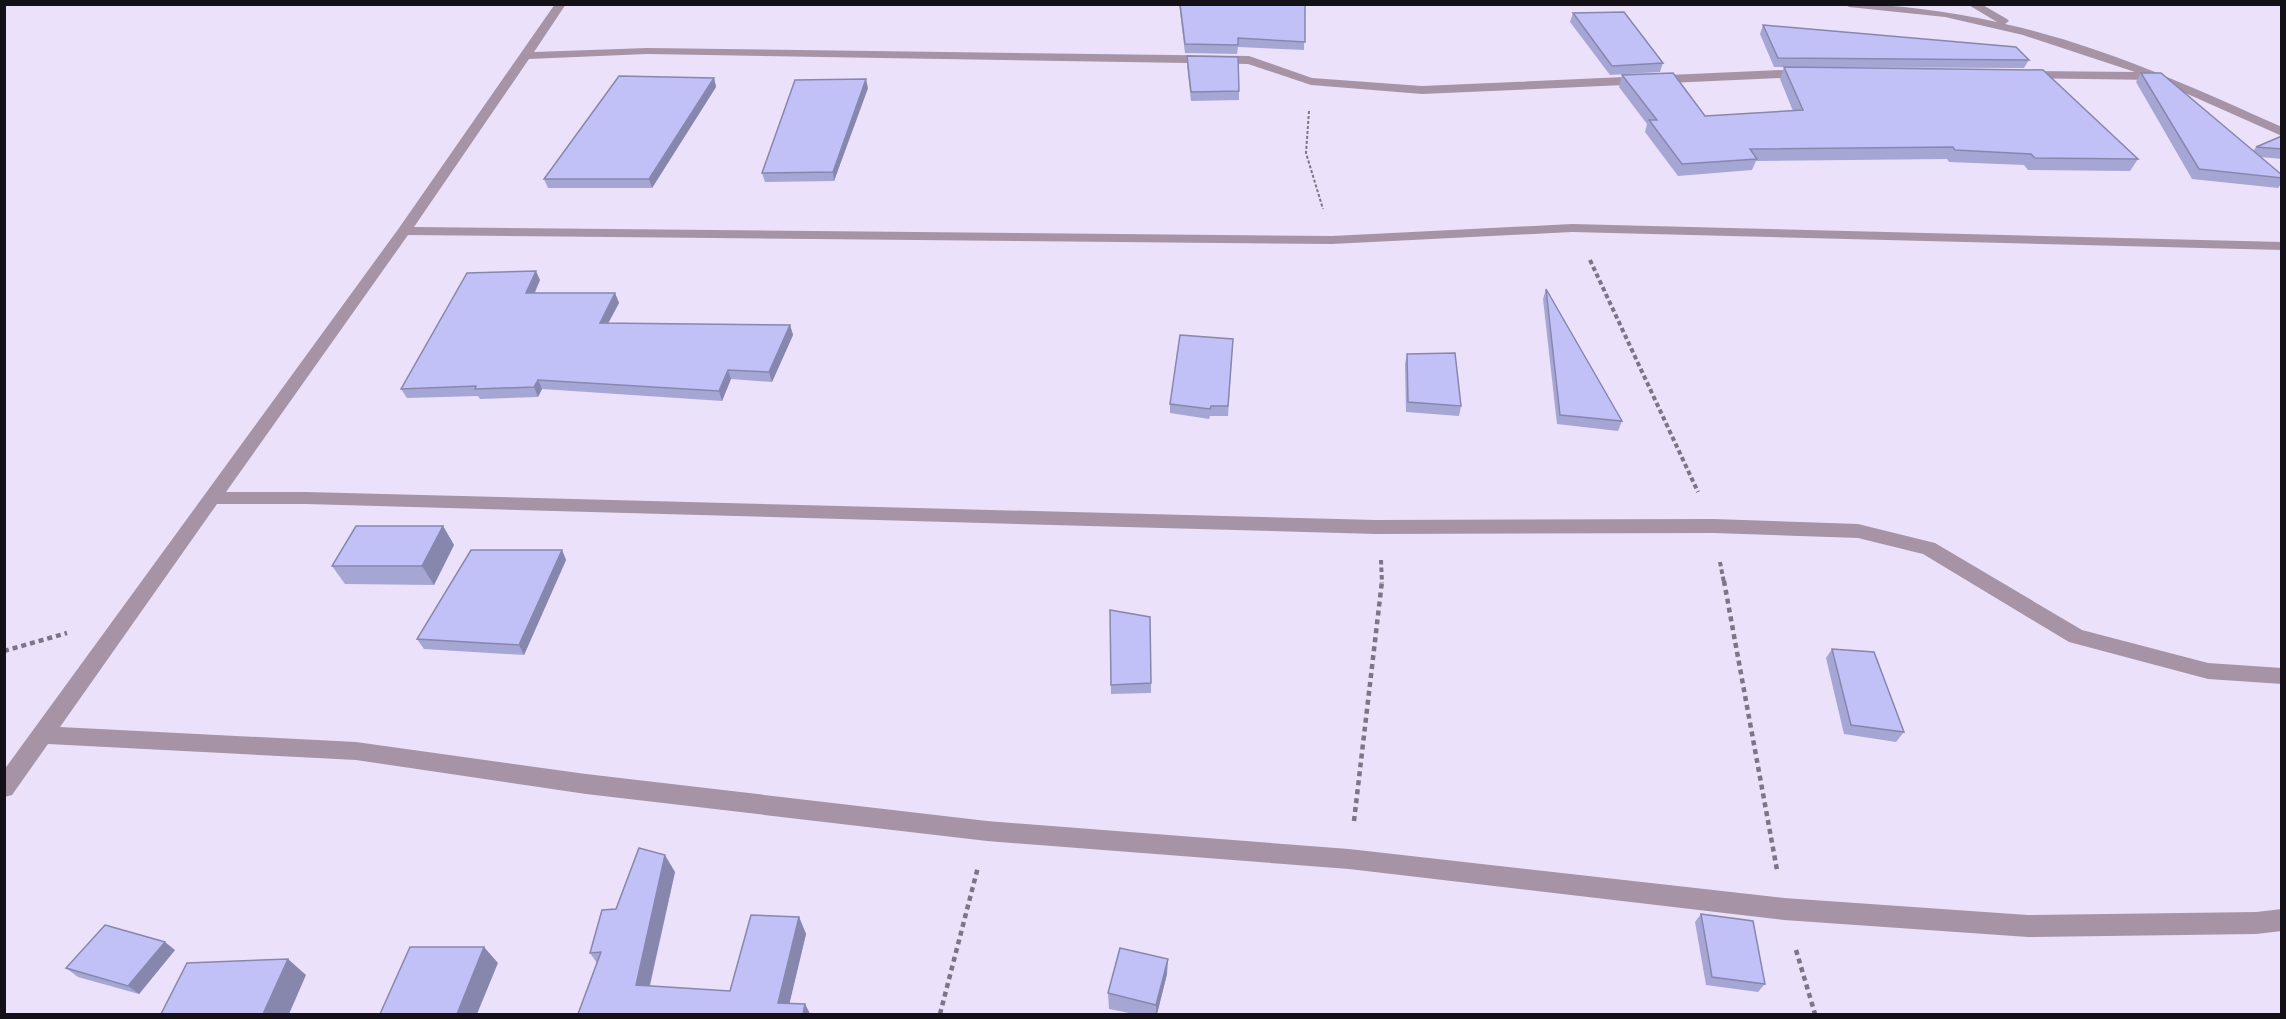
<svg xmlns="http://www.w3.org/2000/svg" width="2286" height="1019" font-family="Manrope,sans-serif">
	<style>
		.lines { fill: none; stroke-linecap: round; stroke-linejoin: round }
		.path-far2 { stroke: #7c7585; stroke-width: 2; stroke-dasharray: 3 2; stroke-linecap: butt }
		.path-far1 { stroke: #7c7585; stroke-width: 4; stroke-dasharray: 4.5 3; stroke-linecap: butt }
		.path { stroke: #7c7585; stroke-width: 4.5; stroke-dasharray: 5 4; stroke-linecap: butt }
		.street { fill: #a694a6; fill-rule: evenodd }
		.wall { fill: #a6a6d5 }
		.shaded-wall { fill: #8787ae }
		.building { fill: #c1c1f8; stroke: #8787ae; stroke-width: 1.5 }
	</style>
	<rect width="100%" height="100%" fill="#ece1fa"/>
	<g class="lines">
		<path class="path-far2" d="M1309,111L1306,153L1323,209"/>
		<g class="path-far1">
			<path d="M1590,260L1698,492"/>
			<path d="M1381,560L1382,583"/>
			<path d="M1720,562L1724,583"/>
		</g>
		<g class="path">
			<path d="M1724,581L1777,870"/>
			<path d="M4,651L67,633"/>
			<path d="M1354,821L1382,581"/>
			<path d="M1796,950L1815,1014"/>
			<path d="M940,1014L978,867"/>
		</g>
		<g class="street">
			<path d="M555,4H566L534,52L647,48L1249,56L1312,78L1422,86L1805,69L1811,73L1805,77L1422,94L1311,85L1248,64L647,54L529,59L414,227L1332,236L1572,224L2282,242V250L1572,232L1332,244L408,235L226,492H306L1376,520L1714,519L1858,524L1935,543L2082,630L2208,663L2282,668V684L2208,679L2069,642L1923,554L1858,538L1714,533L1376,534L306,504H217L60,727L356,742L586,774L987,821L1349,849L1784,898L2028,915L2256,912L2282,909V931L2256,934L2028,937L1784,920L1349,869L987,841L586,794L356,760L48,744L12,795L4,797V770L399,228Z"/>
			<path d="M1844,4C1896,4 1946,11 1997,22L1967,4H1981L2007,19L2009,21L2005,24C2101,45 2192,87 2282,127V136L2156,80L2021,78V72L2025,71L2135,72L2023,35L1945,17L1849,7Z"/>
		</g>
	</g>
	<g class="wall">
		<path d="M1179,4H1305L1304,50L1238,47L1237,54L1185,53Z"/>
		<path d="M1573,13L1663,63L1660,72L1610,75L1570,22Z"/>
		<path d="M1763,25L2029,60L2024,68L1774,67L1760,34Z"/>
		<path d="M1187,56L1239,91V100L1191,101L1187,65Z"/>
		<path d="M1784,67L2138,159L2130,171L2028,170L2024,165L1949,162L1947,159L1756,161L1752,170L1678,176L1645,132L1647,124L1619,87L1622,75L1705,116L1793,111L1780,79Z"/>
		<path d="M2141,73L2253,151L2256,147L2282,136V159L2260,157L2282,175V183L2278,188L2192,179L2136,82Z"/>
		<path d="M714,78L716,87L652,188H548L544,179Z"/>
		<path d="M868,88L834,181L765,182L762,173Z"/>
		<path d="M540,280L535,293H615L619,303L608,323L790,325L793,335L772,382L731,379L722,401L542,389L538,397L480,399L478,396L407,398L401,389Z"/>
		<path d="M1546,289L1622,421L1618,431L1557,424L1543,299Z"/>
		<path d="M1233,339L1228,416H1210L1209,419L1170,413V404Z"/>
		<path d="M1407,354L1461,406L1459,416L1406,412L1405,364Z"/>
		<path d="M443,526L454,545L434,585L345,584L332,566Z"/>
		<path d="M562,550L566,560L524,655L424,649L417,639Z"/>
		<path d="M1110,610L1151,683V693L1111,694Z"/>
		<path d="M1832,649L1904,732L1896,742L1844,734L1826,658Z"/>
		<path d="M675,872L650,986L730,991L799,917L806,934L789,1004H805L810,1014H578L597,963L590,953L616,909Z"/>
		<path d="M1701,914L1765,984L1758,992L1706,985L1695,922Z"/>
		<path d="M175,950L139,994L78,977L66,968Z"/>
		<path d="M1167,974L1157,1014H1134L1109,1009L1108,993Z"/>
	</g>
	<g class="shaded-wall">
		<path d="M714,78L716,87L652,188L649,179Z"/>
		<path d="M866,79L868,88L834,181L833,172Z"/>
		<path d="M536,271L540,280L530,302L526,293Z"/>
		<path d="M615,293L619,303L603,333L600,323Z"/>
		<path d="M790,325L793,335L772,382L769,372Z"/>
		<path d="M728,370L731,379L722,401L719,391Z"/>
		<path d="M538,380L542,389L538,397L534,387Z"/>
		<path d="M443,526L454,545L434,585L422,566Z"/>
		<path d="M562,550L566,560L524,655L519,645Z"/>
		<path d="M665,855L675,872L646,1001L636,985Z"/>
		<path d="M799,917L806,934L787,1014L778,1003Z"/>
		<path d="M165,942L175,950L139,994L128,986Z"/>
		<path d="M484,947L498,963L477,1014H457Z"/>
		<path d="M288,959L306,975L289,1014H263Z"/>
		<path d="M1168,959L1167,974L1157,1014H1156V1005Z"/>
		<path d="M805,1004L810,1014H803Z"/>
	</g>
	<g class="building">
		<path d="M1180,4H1305V42L1238,38V45L1185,44Z"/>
		<path d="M1624,12L1663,63L1612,66L1573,13Z"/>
		<path d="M1763,25L2016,47L2029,60L1778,58Z"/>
		<path d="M1187,56L1238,57L1239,91L1191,92Z"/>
		<path d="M1784,67L2043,70L2138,159L2035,158L2031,154L1955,150L1953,147L1750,149L1757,159L1682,164L1649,120H1657L1622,75L1673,73L1705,116L1803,110Z"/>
		<path d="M2141,73H2161L2282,175V178L2199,169Z"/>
		<path d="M619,76L714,78L649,179H544Z"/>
		<path d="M866,79L833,172L762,173L795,80Z"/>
		<path d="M2282,136V149L2256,147Z"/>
		<path d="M536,271L526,293H615L600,323L790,325L769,372L728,370L719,391L538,380L534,387L475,389L476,386L401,389L467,273Z"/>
		<path d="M1546,289L1622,421L1560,415Z"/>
		<path d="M1180,335L1233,339L1228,406H1211L1210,409L1170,404Z"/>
		<path d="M1455,353L1461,406L1408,402L1407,354Z"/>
		<path d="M356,526H443L422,566H332Z"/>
		<path d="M471,550H562L519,645L417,639Z"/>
		<path d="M1110,610L1150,617L1151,683L1111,685Z"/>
		<path d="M1832,649L1874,652L1904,732L1851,725Z"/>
		<path d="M639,848L665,855L636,985L730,991L751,915L799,917L778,1003L805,1004L803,1014H578L601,952L590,953L602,910L616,909Z"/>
		<path d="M1701,914L1753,921L1765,984L1712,977Z"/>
		<path d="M105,925L165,942L128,986L66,968Z"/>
		<path d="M410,947H484L457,1014H380Z"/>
		<path d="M1120,948L1168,959L1156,1005L1108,993Z"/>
		<path d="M288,959L263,1014H161L187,963Z"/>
	</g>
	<rect width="2286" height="1019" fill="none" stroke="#131018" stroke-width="12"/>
</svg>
